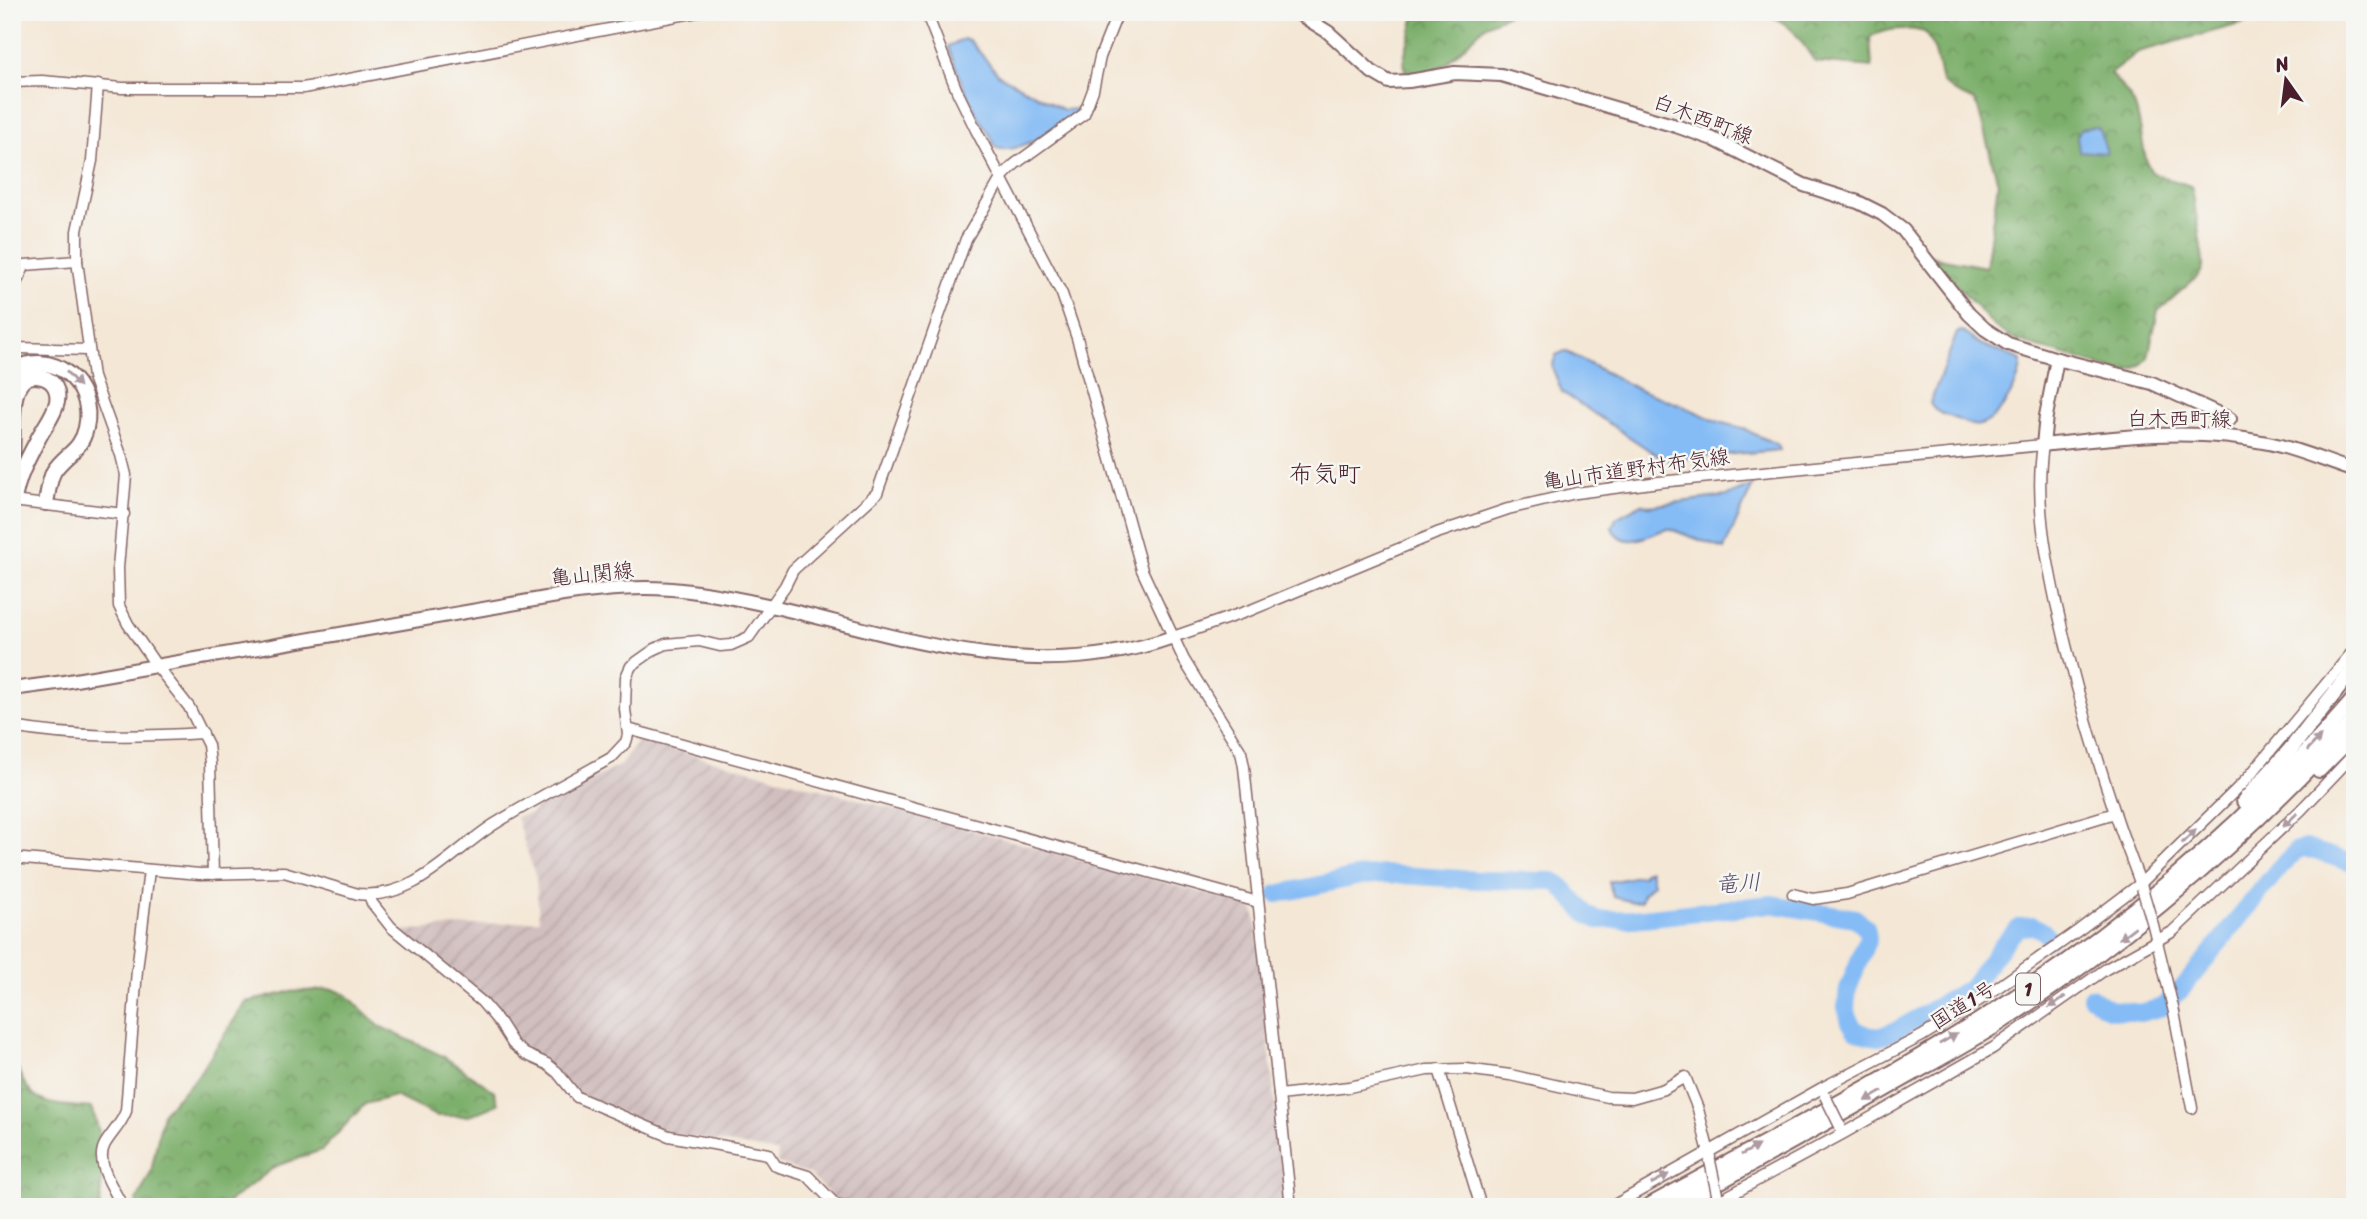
<svg xmlns="http://www.w3.org/2000/svg" width="2367" height="1219" font-family="Sriracha,'Klee One',sans-serif">
	<style>
		.industrial { fill: url(#industrial-furrows) }
		.forest { fill: url(#forest-crowns); stroke: #63674a; stroke-width: 2 }
		.water { fill: #85bcf5; stroke: #686e90; stroke-width: 2 }
		.lines { fill: none; stroke-linecap: round; stroke-linejoin: round }
		.river { stroke: #85bcf5; stroke-width: 18 }
		.minor-casing { stroke: #866566; stroke-width: 13 }
		.major-casing { stroke: #866566; stroke-width: 16 }
		.highway-casing { stroke: #866566; stroke-width: 18 }
		.minor { stroke: #fff; stroke-width: 10 }
		.major { stroke: #fff; stroke-width: 12 }
		.highway { stroke: #fff; stroke-width: 14 }
		.minor-bridge-casing { stroke: #866566; stroke-width: 13; stroke-linecap: butt }
		.minor-bridge { stroke: #fff; stroke-width: 10 }
		.oneway { fill: #ae9aa0 }
		.labels { text-anchor: middle; stroke-width: 5; stroke-linejoin: round; paint-order: stroke }
		.shield { fill: #f6f6f2; stroke: #7e6067; stroke-width: 2 }
		.shield-label { font-size: 19px; font-weight: bold; fill: #4a1f2b }
		.street-label { font-size: 21px; fill: #4a1f2b; stroke: #f6f6f2 }
		.water-label { font-size: 23px; font-style: italic; fill: #5c4e68; stroke: #f6f6f2 }
		.quarter-label { font-size: 24px; fill: #4a1f2b; stroke: #f6f6f2 }
	</style>
	<defs>
		<pattern id="industrial-furrows" width="10" height="10" patternUnits="userSpaceOnUse" patternTransform="scale(1.75)"><rect width="10" height="10" fill="#d1bfbf"/><path d="M-1 1l2-2M0 10L10 0M9 11l2-2" fill="none" stroke="#b5a4a4"/></pattern>
		<pattern id="forest-crowns" width="20" height="18" patternUnits="userSpaceOnUse" patternTransform="scale(1.75)"><rect width="20" height="18" fill="#7caf6a"/><path d="M2 6a3 3 0 1 1 6 0M12 15a3 3 0 1 1 6 0" fill="none" stroke="#688e57"/></pattern>
	</defs>
	<rect width="100%" height="100%" fill="#f6f6f2"/>
	<filter id="ink" filterUnits="userSpaceOnUse"><feTurbulence type="fractalNoise" baseFrequency=".0143" numOctaves="2"/><feDisplacementMap in="SourceGraphic" scale="14" xChannelSelector="R" yChannelSelector="G"/><feConvolveMatrix kernelMatrix="1 2 1 2 8 2 1 2 1" color-interpolation-filters="sRGB"/></filter>
	<filter id="wash" filterUnits="userSpaceOnUse"><feTurbulence type="fractalNoise" baseFrequency=".00686" numOctaves="4" result="noise"/><feDisplacementMap in="SourceGraphic" scale="28" xChannelSelector="R" yChannelSelector="G"/><feGaussianBlur stdDeviation="1.57" result="paint"/><feColorMatrix in="noise" values="0 0 0 0 0 0 0 0 0 0 0 0 0 0 0 0 0 1.4 0 .05"/><feComposite in="paint" operator="in"/></filter>
	<g filter="url(#wash)">
		<rect width="100%" height="100%" fill="#f4e7d5"/>
		<path class="industrial" d="M638,740L1249,905L1255,912L1286,1207H881L838,1203L809,1174L778,1164L777,1152L670,1133L579,1095L537,1056L515,1042L502,1021L400,931L539,920L536,878L516,817L532,813L535,808L621,765Z"/>
		<g class="forest">
			<path d="M1416,12H1512L1486,25L1446,64L1433,71L1417,75L1405,73L1404,57Z"/>
			<path d="M1752,12H2284L2138,52L2110,74C2118,83 2129,93 2134,104C2142,121 2142,161 2152,172C2157,177 2182,182 2192,187L2203,261V268L2199,275L2158,311L2148,357C2141,367 2135,369 2124,373L2015,340L1995,327L1929,256L1986,267L1998,183L1978,108L1974,101L1953,91L1942,82L1935,51L1925,32C1907,27 1886,28 1870,37L1872,67L1815,62C1794,31 1791,20 1752,12Z"/>
			<path d="M333,989L347,995L379,1026L443,1056L494,1091L498,1104L469,1116H436L395,1096L365,1104L322,1150L276,1166L222,1207H136L137,1200L151,1172L163,1112L196,1078L246,1002L289,992Z"/>
			<path d="M12,1053C29,1105 40,1104 91,1108C105,1137 103,1175 100,1207H12Z"/>
		</g>
		<g class="water">
			<path d="M964,39L969,40L999,75L1064,110L1078,109V111C1062,125 1015,158 995,147C991,133 983,126 976,113C965,91 956,69 948,46Z"/>
			<path d="M2095,127L2099,129L2107,153L2079,151L2077,136L2081,129Z"/>
			<path d="M1961,331L1980,344L2021,360C2022,379 2002,416 1983,424C1974,429 1960,420 1952,417C1942,414 1934,412 1930,403L1957,333Z"/>
			<path d="M1565,351L1637,389L1681,405L1716,421L1742,428L1778,445L1780,450L1664,460L1562,392L1552,367L1556,355Z"/>
			<path d="M1753,485L1724,549L1670,529H1665C1647,537 1623,550 1612,528L1616,518L1642,504L1649,506L1727,496Z"/>
			<path d="M1650,870L1653,884L1643,894L1641,901L1633,902L1613,897L1609,882L1644,875V872Z"/>
		</g>
		<g class="lines">
			<g class="river">
				<path d="M1277,894L1356,877L1385,874L1478,880L1553,881L1559,884L1586,914L1598,920L1633,919L1771,904L1855,918L1866,927L1868,938L1848,989L1846,1007L1850,1022L1855,1030L1867,1035L1879,1037L1897,1030L1971,987L2006,940L2020,927L2034,926L2043,931L2049,938"/>
				<path d="M2091,997L2109,1009L2140,1013L2163,1007L2181,990L2279,868L2297,850L2306,848L2355,864"/>
			</g>
		</g>
	</g>
	<g filter="url(#ink)">
		<g class="lines">
			<g class="minor-casing">
				<g id="minor">
					<path d="M926,12L957,91L976,130L1062,294L1077,338L1142,570L1184,660L1241,752L1244,767L1291,1207"/>
					<path d="M12,82L42,81L122,88H303L697,12"/>
					<path d="M98,85L92,161L77,231V261L93,377L121,455L126,475L118,568L119,606L128,624L156,665L189,707L208,745L210,763L213,874"/>
					<path d="M12,317L16,283L25,265L77,261"/>
					<path d="M12,345L19,348L87,350"/>
					<path d="M12,501L124,514"/>
					<path d="M1173,637L1251,610L1437,533L1508,509L1576,493L1659,482L2043,445C2035,498 2045,551 2056,603C2072,674 2092,744 2115,813C2123,838 2133,863 2142,888"/>
					<path d="M12,727C75,738 139,737 203,733"/>
					<path d="M628,729L1258,902"/>
					<path d="M12,858L200,874L284,872L358,894C415,900 450,853 493,825C531,801 572,780 611,758L626,742L628,735L625,709L626,677L631,666L655,649L666,644L699,641L720,646L731,645L749,637L785,586L793,570L877,493L966,239L1002,177L1015,164L1084,114L1093,90L1100,57L1118,12"/>
					<path d="M1793,894L1813,899L1847,894L2115,813"/>
					<path d="M369,895L372,903L391,927L482,1002L499,1022L513,1044L525,1054L547,1064L557,1072L577,1097L669,1136L768,1154L776,1166L808,1176L836,1205L855,1207"/>
					<path d="M2153,925L2174,1012L2192,1108"/>
					<path d="M1439,1069L1481,1207"/>
					<path d="M1279,1095L1349,1087L1427,1070L1466,1069L1510,1075L1608,1097L1632,1098L1664,1089L1685,1077L1698,1109L1710,1157"/>
					<path d="M123,1207C115,1191 94,1163 105,1144C112,1132 121,1125 126,1111L137,970L149,870"/>
					<path d="M1611,1207L1822,1088L1922,1036L1977,1002L2079,930L2140,884L2247,779L2355,649"/>
					<path d="M1708,1207L1844,1133L1993,1048L2106,969L2172,932L2301,810L2355,753"/>
				</g>
			</g>
			<g class="major-casing">
				<g id="major">
					<path d="M1296,12L1328,32L1372,72L1389,82L1409,81L1455,73L1501,75L1676,126L1713,139L1804,185L1858,202L1882,214L1903,230L1969,314L1985,329L2008,344L2057,359L2152,383L2230,419"/>
					<path d="M2057,359L2046,416L2043,445C2119,437 2193,427 2268,443C2298,449 2326,462 2355,471"/>
					<path d="M12,689L64,682L563,595C605,589 647,585 690,591C857,613 1003,697 1173,637"/>
				</g>
			</g>
			<g class="highway-casing">
				<g id="highway">
					<path d="M12,371C52,346 96,384 86,428C81,451 65,454 54,471C49,480 48,493 46,503"/>
					<path d="M12,455C15,434 4,367 42,377C54,380 59,391 57,402C54,416 43,428 37,441C27,460 17,479 14,501"/>
					<path d="M2319,770L2355,734"/>
					<path d="M2244,801L2289,751L2355,667"/>
					<path d="M1647,1207C1764,1142 1885,1082 1997,1009C2129,923 2252,818 2355,698"/>
					<path d="M1673,1207C1748,1166 1822,1125 1896,1083C1931,1063 1967,1044 2001,1022C2133,936 2250,835 2355,719"/>
				</g>
			</g>
			<use href="#minor" class="minor"/>
			<use href="#major" class="major"/>
			<use href="#highway" class="highway"/>
			<g class="minor-bridge-casing">
				<g id="minor-bridge">
					<path d="M2142,888L2153,925"/>
					<path d="M1825,1096L1840,1126"/>
					<path d="M1710,1161L1717,1194"/>
				</g>
			</g>
			<use href="#minor-bridge" class="minor-bridge"/>
		</g>
		<defs><path id="oneway-solid" d="M-6-.8H1V-3.2L6.5 0L1 3.2V.8H-6Z" transform="scale(1.75)"/></defs>
		<g class="oneway">
			<use href="#oneway-solid" transform="translate(73 379) rotate(48)"/>
			<use href="#oneway-solid" transform="translate(2314 743) rotate(-47)"/>
			<use href="#oneway-solid" transform="translate(2290 820) rotate(137)"/>
			<use href="#oneway-solid" transform="translate(2189 836) rotate(-45)"/>
			<use href="#oneway-solid" transform="translate(2127 933) rotate(143)"/>
			<use href="#oneway-solid" transform="translate(2057 1002) rotate(146)"/>
			<use href="#oneway-solid" transform="translate(1948 1039) rotate(-30)"/>
			<use href="#oneway-solid" transform="translate(1874 1096) rotate(150)"/>
			<use href="#oneway-solid" transform="translate(1750 1150) rotate(-29)"/>
			<use href="#oneway-solid" transform="translate(1660 1179) rotate(-29)"/>
		</g>
	</g>
	<g class="labels">
		<rect class="shield" x="2016" y="973.5" width="24" height="31" rx="5"/>
		<g class="shield-label">
			<text x="2028" y="996">1</text>
		</g>
		<g class="street-label">
			<text transform="translate(1703 119) rotate(21)" y="7">白木西町線</text>
			<text x="2179" y="426">白木西町線</text>
			<text transform="translate(1636 469) rotate(-8)" y="7">亀山市道野村布気線</text>
			<text transform="translate(592 574) rotate(-6)" y="7">亀山関線</text>
			<text transform="translate(1963 1005) rotate(-32)" y="7">国道1号</text>
		</g>
		<g class="water-label">
			<text transform="translate(1738 883) rotate(-4)" y="8">竜川</text>
		</g>
		<g class="quarter-label">
			<text x="1325" y="482">布気町</text>
		</g>
	</g>
	<rect width="2367" height="1219" fill="none" stroke="#f6f6f2" stroke-width="42"/>
	<g transform="translate(2286 80) rotate(346)" stroke="#f6f6f2" stroke-width="5" paint-order="stroke">
	<path d="M0-5L12 26L0 18L-12 26Z" fill="#4a1f2b"/>
	<text y="-10" font-size="19" font-weight="bold" text-anchor="middle" fill="#4a1f2b">N</text>
	</g>
</svg>
